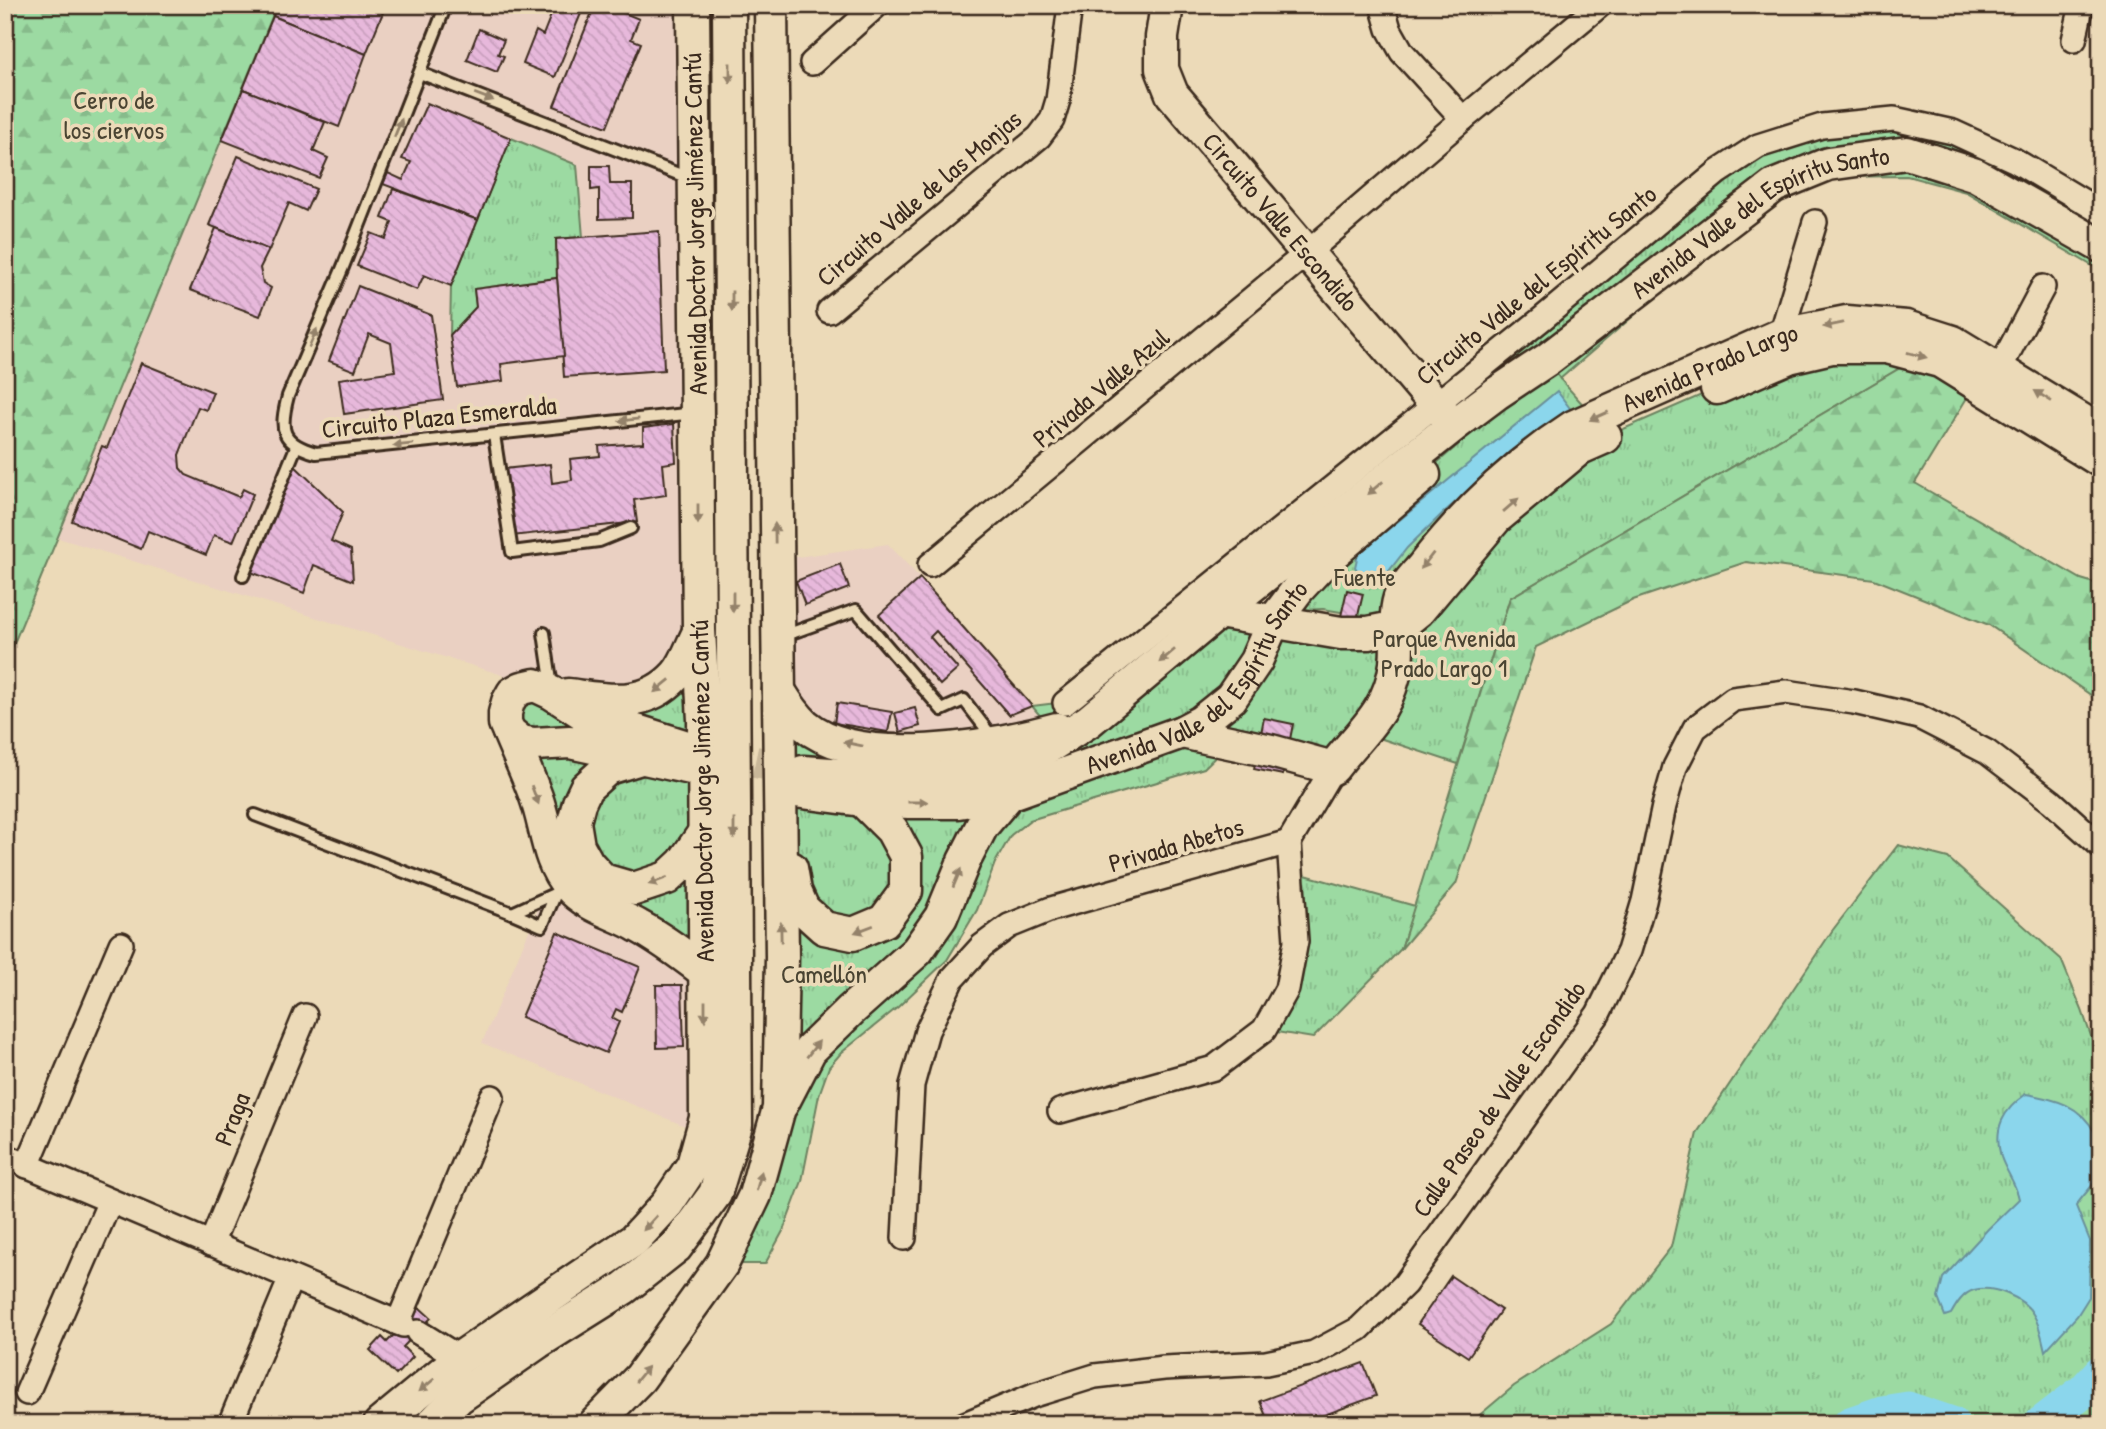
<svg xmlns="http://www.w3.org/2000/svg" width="2106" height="1429" font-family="'Patrick Hand',sans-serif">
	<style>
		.built { fill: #ead0c2 }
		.grass { fill: url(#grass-tufts); stroke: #6c8260; stroke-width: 2; fill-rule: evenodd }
		.forest { fill: url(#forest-firs); stroke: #6c8260; stroke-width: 2 }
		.water { fill: #8bd6ec; stroke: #6b919a; stroke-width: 2 }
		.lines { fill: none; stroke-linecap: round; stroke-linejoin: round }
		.river { stroke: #8bd6ec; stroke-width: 35 }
		.building { fill: url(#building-back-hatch); stroke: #3b2a1e; stroke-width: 2 }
		.secondary-tunnel { stroke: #c9b799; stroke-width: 32; stroke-dasharray: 32 16; stroke-linecap: butt }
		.lane-casing { stroke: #3b2a1e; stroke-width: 16 }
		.street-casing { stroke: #3b2a1e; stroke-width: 28 }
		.secondary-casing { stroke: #3b2a1e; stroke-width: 37 }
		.lane { stroke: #ecdab8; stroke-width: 10 }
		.street { stroke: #ecdab8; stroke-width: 23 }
		.secondary { stroke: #ecdab8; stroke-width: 32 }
		.oneway { fill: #94826b }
		.labels { text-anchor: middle; stroke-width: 7; stroke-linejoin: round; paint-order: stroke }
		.park-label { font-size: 26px; fill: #4a4432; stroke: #ecdab8 }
		.street-label { font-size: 26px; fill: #3b2a1e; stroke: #ecdab8 }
	</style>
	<defs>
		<pattern id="grass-tufts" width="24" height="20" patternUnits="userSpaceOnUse" patternTransform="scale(1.75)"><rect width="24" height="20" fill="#9cdaa2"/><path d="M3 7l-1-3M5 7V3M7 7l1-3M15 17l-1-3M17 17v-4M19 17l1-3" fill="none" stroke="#87bb8b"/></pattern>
		<pattern id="forest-firs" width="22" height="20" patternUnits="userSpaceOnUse" patternTransform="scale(1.75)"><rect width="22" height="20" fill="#9cdaa2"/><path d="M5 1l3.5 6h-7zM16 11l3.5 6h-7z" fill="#87bb8b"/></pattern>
		<pattern id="building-back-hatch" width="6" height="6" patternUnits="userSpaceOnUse" patternTransform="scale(1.75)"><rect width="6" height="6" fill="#e7b8db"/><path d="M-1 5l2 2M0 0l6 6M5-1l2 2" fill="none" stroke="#c79ebc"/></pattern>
	</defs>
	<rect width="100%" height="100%" fill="#ecdab8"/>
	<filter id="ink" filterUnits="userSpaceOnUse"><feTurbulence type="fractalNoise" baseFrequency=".0143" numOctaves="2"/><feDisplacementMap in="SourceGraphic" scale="14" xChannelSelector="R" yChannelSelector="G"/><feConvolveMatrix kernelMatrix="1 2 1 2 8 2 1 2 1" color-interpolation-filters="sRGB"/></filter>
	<g filter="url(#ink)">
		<g class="built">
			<path d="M277,5H693L699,630L653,694L535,685L58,538Z"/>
			<path d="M888,544L920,578L1052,730L851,745L779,691L776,560Z"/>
			<path d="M556,866L704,971L702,1133L482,1043Z"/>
		</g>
		<g class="grass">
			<path d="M1822,126L1953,132L2101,212V246L1976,175L1828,164L1548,360L1560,379L1595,418L1580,448L1789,357L1917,358L1510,598L1458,764L1364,733L1343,755L1231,742L1204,768L1030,820L1011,835L995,863L977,910L947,960L898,1007L841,1053L829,1067L819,1095L802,1181L783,1231L765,1264H722L779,1108V691L852,745L1052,730L1032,706L1065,702L1718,172ZM1504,405L1324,561L1274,622L1220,612ZM1323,609L1370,617L1319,632L1300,610Z"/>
			<path d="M511,138L577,165L583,237L556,239L557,278L474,289L476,307L450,335L451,286Z"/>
			<path d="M699,630L704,971L589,903L508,702L653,694Z"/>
			<path d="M1898,845L1948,858L2061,959L2082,1010L2101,1065V1424H1469L1514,1386L1611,1324L1671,1247L1697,1133L1832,931Z"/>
			<path d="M1291,871L1415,906L1401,949L1313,1038L1264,1030L1287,989Z"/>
		</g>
		<g class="forest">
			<path d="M5,5H277L5,665Z"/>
			<path d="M1907,153L2101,246V271L1966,192L1907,176L1830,177L1782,194L1737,227L1560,379L1548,359L1774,186Z"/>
			<path d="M1917,358L1973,388L1915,483L2081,579L2101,585V702L1989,625L1874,579L1746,562L1633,600L1536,647L1456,884L1401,949L1510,598Z"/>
		</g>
		<g class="water">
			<path d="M1557,391L1575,415L1556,420L1534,434L1443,513L1407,548L1378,585L1366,581L1355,567L1358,554Z"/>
			<path d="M2026,1094C2055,1099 2081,1105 2095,1133C2101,1144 2103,1157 2100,1170C2097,1184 2083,1194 2076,1206L2090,1241L2089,1297L2077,1316L2045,1351C2042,1338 2040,1325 2033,1314C2023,1297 1993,1285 1974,1290C1963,1293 1956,1305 1951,1314L1945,1316L1938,1298L1943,1278L1988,1229L2019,1199C2016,1183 2006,1172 2001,1157C1993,1128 2003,1110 2026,1094Z"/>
		</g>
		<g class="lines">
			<g class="river">
				<path d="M1850,1424L1882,1413L1908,1409L1952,1424"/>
				<path d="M2041,1424L2085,1390L2101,1372"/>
			</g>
		</g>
		<g class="building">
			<path d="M277,5H386L366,54L273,16Z"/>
			<path d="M555,5H566L582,11L555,77L523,64L536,31L543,35Z"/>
			<path d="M595,5H605L639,19L631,39L641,43L607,127L554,106Z"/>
			<path d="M273,16L366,54L339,127L243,89Z"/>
			<path d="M479,29L504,40L498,54L504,56L497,72L467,60Z"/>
			<path d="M243,89L325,122L313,151L328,158L319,178L222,140Z"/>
			<path d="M427,103L511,138L478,220L383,184L388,173L403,180L411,162L402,159Z"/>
			<path d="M238,156L316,189L306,211L289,203L269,250L209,225Z"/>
			<path d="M591,166H609L610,184H632V218L599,219V189L591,190Z"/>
			<path d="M393,189L478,220L451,286L424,275L417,290L357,266L371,233L386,239L392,222L382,218Z"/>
			<path d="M216,228L269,250L260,268L263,283L271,288L260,316L190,290Z"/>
			<path d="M659,231L664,370L564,377L557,278L556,239Z"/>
			<path d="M557,278L564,356L501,364L503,381L457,387L450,335L476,307L474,289Z"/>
			<path d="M358,286L431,315L443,400L344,414L339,379L395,371L391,343L369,334L355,371L329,361Z"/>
			<path d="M141,363L213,392L206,410L198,407L179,455L180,468L186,475L239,497L243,489L253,494L233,542L214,535L206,555L148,531L141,549L72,521L102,446L107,448Z"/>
			<path d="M674,424L676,462L663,464L666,495L634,500L637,522L512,536L504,469L550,464L552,483L572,480L570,459L600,456L599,446L643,443V428Z"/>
			<path d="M294,465L343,512L331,541L351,550L353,581L314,565L304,593L251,572Z"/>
			<path d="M840,564L849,588L805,605L796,581Z"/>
			<path d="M920,578L1032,706L1009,715L936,631L930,637L958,669L940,685L879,615Z"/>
			<path d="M1347,590L1363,594L1352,641L1336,638Z"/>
			<path d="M837,703L892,712L888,732L834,723Z"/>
			<path d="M915,708L920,726L900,732L895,713Z"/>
			<path d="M1264,718L1293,724L1283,775L1254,769Z"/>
			<path d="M557,932L640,967L622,1012L616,1009L612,1018L619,1022L606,1053L521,1017Z"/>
			<path d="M656,985H682L684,1047L657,1048Z"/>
			<path d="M1451,1276L1501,1310L1468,1357L1418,1324Z"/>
			<path d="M420,1308L431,1318L403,1347L413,1357L396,1375L370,1350L382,1337L387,1342Z"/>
			<path d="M1363,1363L1376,1396L1311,1420L1312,1424H1269L1260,1401Z"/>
		</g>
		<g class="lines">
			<path class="secondary-tunnel" d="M708,752L803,772"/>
			<g class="lane-casing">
				<g id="lane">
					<path d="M446,5L343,267L288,396C279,430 281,443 316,453L695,413"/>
					<path d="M420,73L691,179"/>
					<path d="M494,435L512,552L599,541L631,528"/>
					<path d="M243,576L296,447"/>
					<path d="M544,633L552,687"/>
					<path d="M783,636L856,610L942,710L964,700L993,738"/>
					<path d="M255,815L512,913"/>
					<path d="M556,893L542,926L512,913L565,889"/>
				</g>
			</g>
			<g class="street-casing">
				<g id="street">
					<path d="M1382,5L1389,29L1402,52L1463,119"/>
					<path d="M2074,40L2082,5"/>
					<path d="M812,63L877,5"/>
					<path d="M829,311L1039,137L1052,120L1058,100L1070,5"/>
					<path d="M1781,335L1815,222"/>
					<path d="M1992,383L2043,287"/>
					<path d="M930,565L1307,253L1463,119L1600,5"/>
					<path d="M1065,703L1543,318L1718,172L1758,146L1822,126L1894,119L1953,132L2014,160L2101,212"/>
					<path d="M1289,842L1333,768"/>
					<path d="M1060,1111L1214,1068L1264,1030L1287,989L1296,941L1289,842"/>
					<path d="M5,1156L403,1325"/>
					<path d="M27,1166L121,944"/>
					<path d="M904,1238L912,1085L927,1031L952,979L982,946L1009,926L1051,909L1289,842"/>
					<path d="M211,1244L305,1016"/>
					<path d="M398,1323L492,1097"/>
					<path d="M418,1332L460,1358"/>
					<path d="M27,1393L110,1201"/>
					<path d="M230,1424L291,1278"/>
					<path d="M965,1424L1034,1395L1095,1376L1164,1368L1266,1363L1314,1353L1359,1329L1405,1284L1598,1014L1629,951L1644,901L1664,806L1675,767L1695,728L1733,699L1786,692L1854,702L1919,717L1987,752L2051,801L2101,846"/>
				</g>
			</g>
			<g class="secondary-casing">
				<g id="secondary">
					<path id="s1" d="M1167,5L1162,37V69L1172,94L1449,420"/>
					<path d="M1717,388L1789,357L1832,347H1887L1940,361L2101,461"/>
					<path d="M1219,612L1341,633H1368L1398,627L1419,610L1496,518L1580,448L1605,437"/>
					<path d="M779,691C787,704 794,715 805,725C860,771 994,746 1057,729"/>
					<path d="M568,695C608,700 645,709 676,675C686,664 692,645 699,632"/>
					<path d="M509,732C518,754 528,775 536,797C547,827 547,861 569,886C587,907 616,913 638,926C662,939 683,955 704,971"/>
					<path id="s2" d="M1182,732L1271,751L1333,768C1360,732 1389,713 1396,664C1399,644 1393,613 1401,595C1406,584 1417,574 1424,565C1466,512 1516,464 1573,427L1781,335L1847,322L1906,327L1953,342L2101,432"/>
					<path d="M690,748L586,715L552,693L535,685L522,688L513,693L508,702L505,713V723L509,732L521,742L534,744L570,742L691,768"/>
					<path d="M644,757L608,768L586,788L579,803L574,822L578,846L588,864L603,880L634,889L667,878L683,863L704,833"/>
					<path id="s3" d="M803,772L899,779L968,776L1020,762L1053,744L1089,721L1219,612L1453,426L1497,393L1548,359L1774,186L1828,164L1907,153L1976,175L2101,246"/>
					<path id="s4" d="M802,792L862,800L909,802H958L1009,794L1182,732L1201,722L1231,698L1256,661L1273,622L1298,589L1324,561L1424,475"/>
					<path d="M791,868L795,891L803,909L824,928L853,934L884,921L906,891V856L892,830L862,800"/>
					<path d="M782,1104L810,1050L851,1010L917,951L941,917L964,861L982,826L1009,794"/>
					<path d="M380,1424L460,1358L634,1240L667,1204L693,1165L706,1118L704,720L699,630L693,5"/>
					<path d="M432,1424L459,1397L538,1342L624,1288L676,1247L715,1194L736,1125L729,5"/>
					<path d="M595,1424L640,1378L722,1264L755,1195L779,1108L782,957L771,5"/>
				</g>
			</g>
			<use href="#lane" class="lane"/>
			<use href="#street" class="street"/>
			<use href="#secondary" class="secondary"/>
		</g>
		<defs><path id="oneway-solid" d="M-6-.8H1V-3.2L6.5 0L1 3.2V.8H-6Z" transform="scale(1.75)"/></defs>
		<g class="oneway">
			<use href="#oneway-solid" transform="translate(730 73) rotate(90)"/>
			<use href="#oneway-solid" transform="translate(484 97) rotate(21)"/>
			<use href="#oneway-solid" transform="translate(398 128) rotate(-68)"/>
			<use href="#oneway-solid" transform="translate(732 301) rotate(90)"/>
			<use href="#oneway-solid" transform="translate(1833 325) rotate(169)"/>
			<use href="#oneway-solid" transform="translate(313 338) rotate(-67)"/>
			<use href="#oneway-solid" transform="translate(1917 355) rotate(15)"/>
			<use href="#oneway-solid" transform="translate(2043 396) rotate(-148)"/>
			<use href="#oneway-solid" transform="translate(1599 416) rotate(156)"/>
			<use href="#oneway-solid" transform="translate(629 420) rotate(174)"/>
			<use href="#oneway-solid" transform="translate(403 445) rotate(174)"/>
			<use href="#oneway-solid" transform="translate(1375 488) rotate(141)"/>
			<use href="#oneway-solid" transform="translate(1511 505) rotate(-41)"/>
			<use href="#oneway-solid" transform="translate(698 514) rotate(90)"/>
			<use href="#oneway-solid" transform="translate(775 533) rotate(-91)"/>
			<use href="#oneway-solid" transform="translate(1427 561) rotate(128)"/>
			<use href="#oneway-solid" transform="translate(733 602) rotate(90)"/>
			<use href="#oneway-solid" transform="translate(1167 656) rotate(140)"/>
			<use href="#oneway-solid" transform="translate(662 686) rotate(141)"/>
			<use href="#oneway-solid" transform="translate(853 744) rotate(-168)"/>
			<use href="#oneway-solid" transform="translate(535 795) rotate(69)"/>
			<use href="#oneway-solid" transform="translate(918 802)"/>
			<use href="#oneway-solid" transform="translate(734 829) rotate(90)"/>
			<use href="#oneway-solid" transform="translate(957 878) rotate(-67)"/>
			<use href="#oneway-solid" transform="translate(658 881) rotate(159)"/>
			<use href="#oneway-solid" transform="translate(864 929) rotate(159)"/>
			<use href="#oneway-solid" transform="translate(781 932) rotate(-91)"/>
			<use href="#oneway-solid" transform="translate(705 1011) rotate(90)"/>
			<use href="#oneway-solid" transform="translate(813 1049) rotate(-52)"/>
			<use href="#oneway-solid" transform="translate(759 1181) rotate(-75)"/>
			<use href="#oneway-solid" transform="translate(650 1223) rotate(132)"/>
			<use href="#oneway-solid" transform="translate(642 1374) rotate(-51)"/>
			<use href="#oneway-solid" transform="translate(427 1385) rotate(140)"/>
		</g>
	</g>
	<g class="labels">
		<g class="park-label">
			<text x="114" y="109">Cerro de<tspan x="114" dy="30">los ciervos</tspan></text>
			<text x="1365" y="586">Fuente</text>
			<text x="1444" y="647">Parque Avenida<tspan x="1444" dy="30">Prado Largo 1</tspan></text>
			<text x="824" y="983">Camellón</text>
		</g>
		<g class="street-label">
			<text transform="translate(919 198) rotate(-40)" y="9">Circuito Valle de las Monjas</text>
			<text dy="9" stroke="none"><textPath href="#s1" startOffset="259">Circuito Valle Escondido</textPath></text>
			<text transform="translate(695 224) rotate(-91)" y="9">Avenida Doctor Jorge Jiménez Cantú</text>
			<text dy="9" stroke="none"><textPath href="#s3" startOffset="1141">Avenida Valle del Espíritu Santo</textPath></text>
			<text transform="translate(1536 285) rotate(-39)" y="9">Circuito Valle del Espíritu Santo</text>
			<text dy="9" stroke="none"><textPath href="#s2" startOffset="740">Avenida Prado Largo</textPath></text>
			<text transform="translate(1101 388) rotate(-40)" y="9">Privada Valle Azul</text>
			<text transform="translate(439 417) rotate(-6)" y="9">Circuito Plaza Esmeralda</text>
			<text dy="9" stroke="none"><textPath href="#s4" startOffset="439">Avenida Valle del Espíritu Santo</textPath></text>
			<text transform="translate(702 791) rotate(-91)" y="9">Avenida Doctor Jorge Jiménez Cantú</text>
			<text transform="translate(1176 845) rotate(-16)" y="9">Privada Abetos</text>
			<text transform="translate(1499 1099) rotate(-55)" y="9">Calle Paseo de Valle Escondido</text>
			<text transform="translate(232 1119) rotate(-68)" y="9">Praga</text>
		</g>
	</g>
	<rect width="2106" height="1429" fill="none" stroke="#ecdab8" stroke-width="28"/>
	<rect x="14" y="14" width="2078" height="1401" fill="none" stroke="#3b2a1e" stroke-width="2.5" filter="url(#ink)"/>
</svg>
